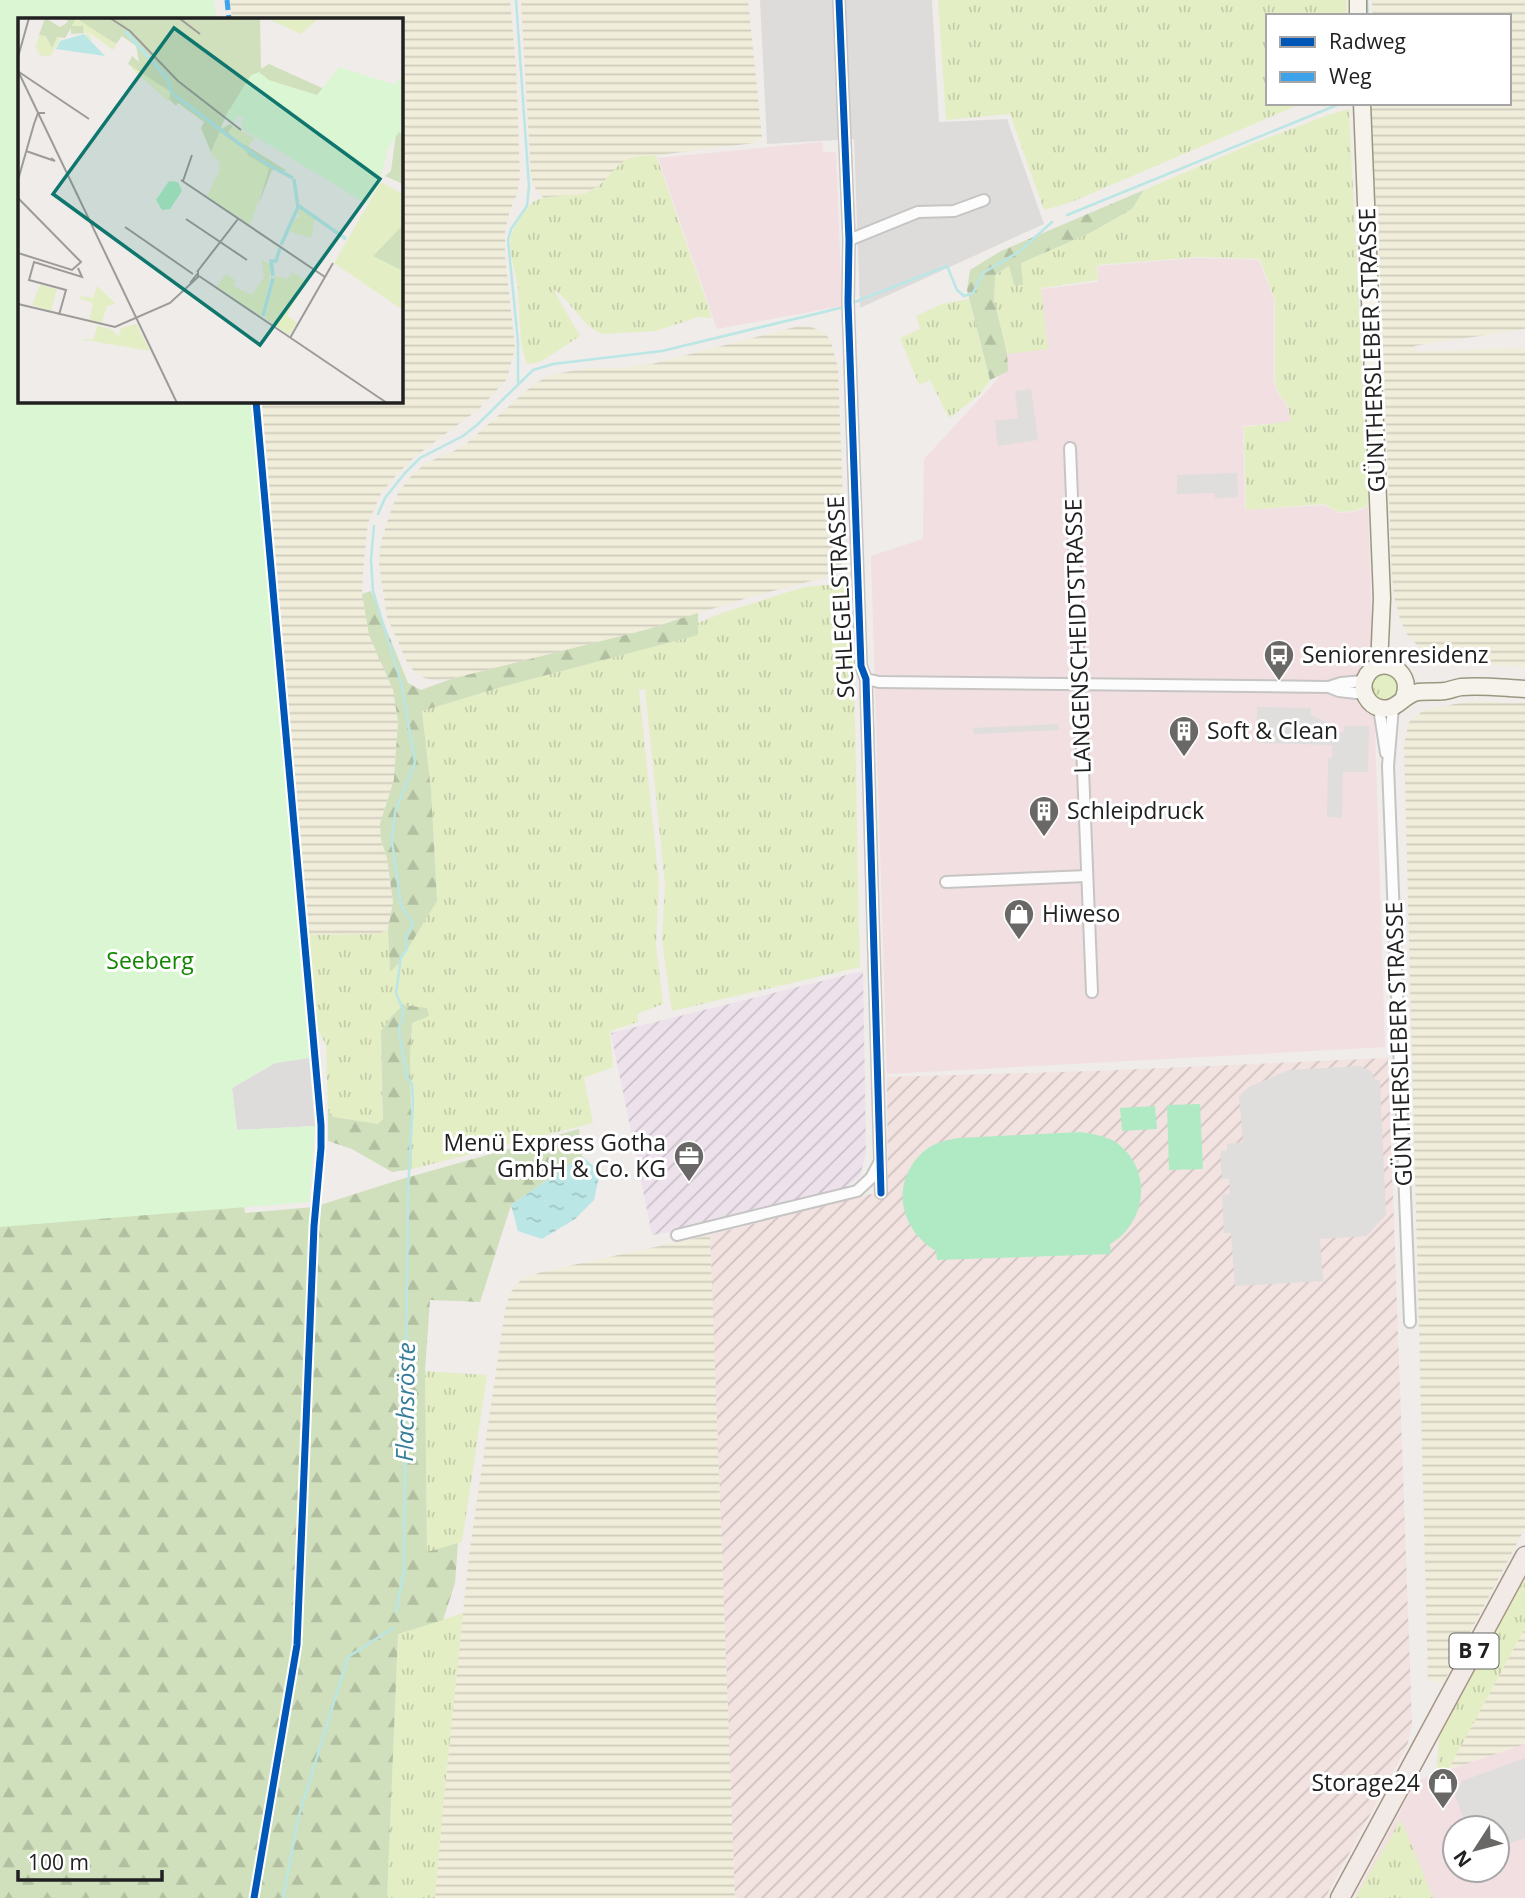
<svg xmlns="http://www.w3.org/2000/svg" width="1525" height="1898" font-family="'Open Sans',sans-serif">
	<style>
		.residential { fill: #dedcdb }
		.commercial { fill: #f2dfe1; fill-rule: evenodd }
		.industrial { fill: url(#industrial-furrows) }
		.military { fill: url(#military-furrows) }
		.farmland { fill: url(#farmland-rules) }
		.grass { fill: url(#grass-tufts) }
		.forest { fill: url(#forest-firs) }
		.park { fill: #daf6d3 }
		.pitch { fill: #b0eac5 }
		.parking { fill: #dfdedd }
		.water { fill: url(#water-ripples) }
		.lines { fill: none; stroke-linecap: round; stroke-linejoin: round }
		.stream { stroke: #bae6e5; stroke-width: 2.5 }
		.minor-casing { stroke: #c6c5c4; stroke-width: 14 }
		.secondary-casing { stroke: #9b977f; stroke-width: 19 }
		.primary-casing { stroke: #a69485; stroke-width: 21 }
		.minor { stroke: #fdfcfc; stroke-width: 10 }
		.secondary { stroke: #f5f3eb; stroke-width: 16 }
		.primary { stroke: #f2eae6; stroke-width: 18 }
		.quiet { stroke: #3ea2ea; stroke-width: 5; stroke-dasharray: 10 5; stroke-linecap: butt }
		.cycleway-casing { stroke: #fff; stroke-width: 11 }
		.cycleway { stroke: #0057b8; stroke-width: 7 }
		.labels { text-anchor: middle; stroke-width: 6; stroke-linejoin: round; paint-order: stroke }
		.shield { fill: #fff; stroke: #646464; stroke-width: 2 }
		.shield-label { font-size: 21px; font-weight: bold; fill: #212121 }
		.street-label { font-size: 23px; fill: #212121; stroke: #fff }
		.poi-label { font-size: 23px; fill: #212121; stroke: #fff; text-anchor: start }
		.park-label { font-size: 23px; fill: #138702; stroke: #fff }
		.water-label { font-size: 24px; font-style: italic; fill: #387e99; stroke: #fff }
		.inset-river { fill: none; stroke: #bae6e5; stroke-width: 3.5 }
		.inset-road { fill: none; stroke: #9d9b99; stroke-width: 2 }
		.view { fill: #0f766e; fill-opacity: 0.15; stroke: #0f766e; stroke-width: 3.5 }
		.inset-edge { fill: none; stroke: #212121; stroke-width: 3.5 }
	</style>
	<defs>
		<pattern id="industrial-furrows" width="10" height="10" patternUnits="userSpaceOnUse" patternTransform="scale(1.75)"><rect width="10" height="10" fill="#ede1eb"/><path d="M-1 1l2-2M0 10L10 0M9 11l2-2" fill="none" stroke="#cbc1c9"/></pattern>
		<pattern id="military-furrows" width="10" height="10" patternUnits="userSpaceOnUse" patternTransform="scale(1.75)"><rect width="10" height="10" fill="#f2e2e0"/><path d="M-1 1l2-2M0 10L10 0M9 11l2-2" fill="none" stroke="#cfc2c0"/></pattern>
		<pattern id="farmland-rules" width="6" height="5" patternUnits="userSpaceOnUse" patternTransform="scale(1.75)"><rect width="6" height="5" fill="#f1eddb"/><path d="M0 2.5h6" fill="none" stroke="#cecbbc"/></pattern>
		<pattern id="grass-tufts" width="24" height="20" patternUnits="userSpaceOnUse" patternTransform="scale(1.75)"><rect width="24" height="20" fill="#e4eec5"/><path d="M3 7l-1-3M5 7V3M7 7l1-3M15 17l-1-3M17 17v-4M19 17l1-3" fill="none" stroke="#c3cca9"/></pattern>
		<pattern id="forest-firs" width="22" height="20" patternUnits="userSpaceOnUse" patternTransform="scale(1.75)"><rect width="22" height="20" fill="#d0dfbc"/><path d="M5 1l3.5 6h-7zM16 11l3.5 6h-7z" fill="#b2bfa1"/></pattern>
		<pattern id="water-ripples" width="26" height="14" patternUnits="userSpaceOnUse" patternTransform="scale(1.75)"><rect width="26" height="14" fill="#bae6e5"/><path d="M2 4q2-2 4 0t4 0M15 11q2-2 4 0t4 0" fill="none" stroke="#a0c5c4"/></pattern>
	</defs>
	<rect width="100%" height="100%" fill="#efece9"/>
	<g class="residential">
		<path d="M760,0H932L939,122L1007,119L1044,224L860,308L854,139L767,144Z"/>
		<path d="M309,1058L315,1126L237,1130L232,1088L275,1063Z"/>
	</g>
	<g class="commercial">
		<path d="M822,142L823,152H836L842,306L717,329L658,158Z"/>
		<path d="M1198,258L1259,260L1274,300V382L1278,394L1286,404L1291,422L1243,426L1245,510L1324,505L1339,513L1354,512L1368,507L1385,1047L887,1074L871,556L923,539L924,459L998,379L993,309L1043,289L1098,282V266Z"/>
		<path d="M1525,1744V1898H1354L1416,1781ZM1455,1828H1497V1870H1455Z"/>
	</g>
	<path class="industrial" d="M863,971L866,1153L860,1176L842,1190L683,1230L652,1235L611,1033Z"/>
	<path class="military" d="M1388,1058L1412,1724L1407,1746L1325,1898H735L710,1235L876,1193L888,1192L887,1077L1095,1071Z"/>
	<g class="farmland">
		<path d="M230,0H510L516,66L520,177L517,194L510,210L505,231V257L515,348L510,367L507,379L479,409L417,455L398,473L381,493L368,523L364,559L362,594L369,635L393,690L398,722L394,779L380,824L381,840L387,858L393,903L388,929L379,934L312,935L308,933L296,786L259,401H401V19H232Z"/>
		<path d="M521,0H748L762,137L754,143L627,159L606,180L590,191L572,196L544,198L536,190L531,176Z"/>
		<path d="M1372,0H1525V329L1414,346L1416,352L1525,347V667L1444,661L1418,646L1406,633L1400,619L1394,596L1392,576L1382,319L1371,112L1372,103H1509V16H1373Z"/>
		<path d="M799,326L811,327L821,331L830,339L838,368L845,555L840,569L834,575L753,596L645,630L451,679L434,680L424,678L413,670L408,664L387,617L379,564L381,542L389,516L398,493L411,476L426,463L454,451L467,443L534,384L551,375L587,368H619L652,364Z"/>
		<path d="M1471,701L1525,703V1528L1444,1682L1428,1681L1404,744L1409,722L1424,710Z"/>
		<path d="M710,1235L735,1898H435L443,1806L469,1555L505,1310L510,1293L521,1280L541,1272Z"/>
		<path d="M1525,1628V1744L1448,1770L1454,1758Z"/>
	</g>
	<g class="grass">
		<path d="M938,0H1346L1347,16H1268V103H1303L1069,203L1044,210L1010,114L946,120Z"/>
		<path d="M1349,109L1368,494L1367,506L1354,511L1339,512L1324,504L1246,510L1244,427L1291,421L1287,404L1279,394L1275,382V301L1260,259L1199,257L1097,265L1098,280L1041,288L1048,349L1007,354L994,300V276L1009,266L1021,263L1088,234L1132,209L1144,190L1254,143L1328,115Z"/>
		<path d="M656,155L712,318L698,317L656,331L603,334C581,326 572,301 553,289L580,336L540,362L527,364C518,340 520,315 518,290C517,272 507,254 511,236C514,226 523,212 531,204C542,193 572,198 588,192C604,186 611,170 624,161C632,156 647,156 656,155Z"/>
		<path d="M969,299L990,380L979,395L949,418L930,380L919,385L900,338L920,329L916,316L942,304Z"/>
		<path d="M850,583C857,711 856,839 860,967L672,1011L662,941L665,884L645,689L639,690L659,883L656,945L663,1004L637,1014L638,1022L610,1031L613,1067L584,1078L593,1123L412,1169L410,1058L412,1023L381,1031L383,1119L378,1124L334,1117L328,1111L326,1045L316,1025L308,933L312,935L379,934L388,929L390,971L437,901L431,790L422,711L505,686L697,635L698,623L725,612L804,587Z"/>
		<path d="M1383,670L1400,680L1398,696L1384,702L1371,695L1370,679Z"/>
		<path d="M425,1371L487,1375L462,1542L427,1553Z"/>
		<path d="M1525,1573V1628L1448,1770L1437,1774L1439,1732Z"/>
		<path d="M463,1613L443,1806L435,1898H387L398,1634Z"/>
		<path d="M1401,1819L1433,1898H1355Z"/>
	</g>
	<g class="forest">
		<path d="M1144,190L1132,209L1088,234L1021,263L1023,285H1014L1009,266L995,275L994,300L1007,354L1008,371L990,380L967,290L970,270L1001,251Z"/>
		<path d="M371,591L408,683L421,690L451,679L645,630L698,613V635L505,686L422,711L431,790L437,901L399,963L390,972L388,929L393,902L387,858L381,840L380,824L394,779L398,722L393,690L369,635L362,594Z"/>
		<path d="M0,724L227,1064L245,1213L314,1207L402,1179L579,1129L582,1156L511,1205L480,1302L430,1300L425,1371L427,1552L458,1543L455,1583L443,1620L398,1634L387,1898H0Z"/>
		<path d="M403,1005L427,1008L429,1016L412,1023L410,1058L412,1169L392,1172L352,1149L328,1141V1111L334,1117L378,1124L383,1119L381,1031L391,1017Z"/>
	</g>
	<path class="park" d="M0,0H214L216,19H19V401H251L309,1058L275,1063L232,1088L237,1130L315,1126L309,1202L0,1227Z"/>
	<g class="pitch">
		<path d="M1200,1104L1203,1169L1169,1170L1167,1105Z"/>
		<path d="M1155,1106L1157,1129L1122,1131L1120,1108Z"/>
		<path d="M1081,1132C1094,1134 1106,1136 1117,1143C1153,1169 1147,1223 1110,1244L1111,1254L937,1260L936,1251C899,1229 890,1182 923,1152C933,1143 946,1140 959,1138Z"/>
	</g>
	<g class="parking">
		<path d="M1031,389L1038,440L998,446L995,421L1018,418L1015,391Z"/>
		<path d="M1237,473L1238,497L1215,498L1214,493L1177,494V475Z"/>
		<path d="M1257,707L1311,708V715L1332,724L1340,732H1344V726H1369L1368,772H1343L1342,818L1327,817L1328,758H1332V745L1257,743Z"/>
		<path d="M1058,724L1059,730L974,734L973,728Z"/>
		<path d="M1360,1066L1371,1071L1375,1080H1380L1386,1215L1366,1236L1320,1239L1323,1281L1235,1286L1231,1233H1224L1222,1195L1230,1194L1229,1179H1222L1220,1151L1227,1150V1144L1243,1142L1239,1096L1249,1087L1289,1070Z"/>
		<path d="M1525,1758V1838L1497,1848V1828H1467L1455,1795L1462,1781Z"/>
	</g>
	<path class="water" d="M582,1156L600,1172L594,1200L575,1219L542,1239L518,1231L511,1205Z"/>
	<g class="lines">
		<g class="stream">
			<path d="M516,0L529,186L527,206L511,229L508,240L518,342V382"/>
			<path d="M1367,0L1368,16"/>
			<path d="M1067,215L1342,103"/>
			<path d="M855,302L947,266L957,290L964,296L973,293L983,273L1020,251L1052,222"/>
			<path d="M378,514L385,498L405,473L420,458L463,436L477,425L533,370L553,364L662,351L840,308"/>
			<path d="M374,526L371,560L373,591L402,686L415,762L395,812L392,841L401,906L413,924L406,937L407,949L401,957L396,993L403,1010V1018L399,1027L400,1038L407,1077L412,1084L413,1102L408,1191L404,1571L396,1612"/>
			<path d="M283,1898L299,1815L348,1657L393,1628"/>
		</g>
		<g class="minor-casing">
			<g id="minor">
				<path d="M839,0L849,240L848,302L861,666L866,679L881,1193"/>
				<path d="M849,240L918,212L954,211L984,200"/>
				<path d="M1070,448L1092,992"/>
				<path d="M866,679L879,682L1329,687L1339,691L1365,694"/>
				<path d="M1329,687L1341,683L1364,681"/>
				<path d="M1393,707L1388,766L1410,1322"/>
				<path d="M1379,708L1386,753"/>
				<path d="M946,882L1087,876"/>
				<path d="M677,1235L857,1191L871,1178L879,1163"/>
			</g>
		</g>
		<g class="secondary-casing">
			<g id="secondary">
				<path d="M1358,0V16"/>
				<path d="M1362,103L1382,598L1379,666"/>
				<path d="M1404,697C1415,668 1376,653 1365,679C1360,691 1368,705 1380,708C1397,712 1402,695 1418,692C1427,691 1436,692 1445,691C1450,690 1455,688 1461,687C1481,685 1504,688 1525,689"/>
			</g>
		</g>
		<g class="primary-casing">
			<path id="primary" d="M1340,1898L1525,1556"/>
		</g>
		<use href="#minor" class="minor"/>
		<use href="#secondary" class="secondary"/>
		<use href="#primary" class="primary"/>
		<path class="quiet" d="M227,0L229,19"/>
		<g class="cycleway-casing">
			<g id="cycleway">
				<path d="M839,0L849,240L848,302L861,666L866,679L881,1193"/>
				<path d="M254,1898L297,1645L314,1226L321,1148V1125L256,401"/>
			</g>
		</g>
		<use href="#cycleway" class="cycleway"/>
	</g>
	<defs>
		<g id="bus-pin" transform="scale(1.575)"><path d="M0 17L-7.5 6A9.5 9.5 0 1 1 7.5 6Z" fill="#696867" stroke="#fff"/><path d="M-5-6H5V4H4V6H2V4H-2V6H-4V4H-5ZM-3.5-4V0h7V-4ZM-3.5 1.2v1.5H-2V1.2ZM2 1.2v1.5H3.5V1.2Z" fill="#fff"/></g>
		<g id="building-pin" transform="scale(1.575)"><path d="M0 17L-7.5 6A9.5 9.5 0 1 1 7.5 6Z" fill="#696867" stroke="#fff"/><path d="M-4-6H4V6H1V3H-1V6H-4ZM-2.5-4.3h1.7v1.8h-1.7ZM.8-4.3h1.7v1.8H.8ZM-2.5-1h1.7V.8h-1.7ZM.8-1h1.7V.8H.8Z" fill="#fff"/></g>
		<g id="shop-pin" transform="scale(1.575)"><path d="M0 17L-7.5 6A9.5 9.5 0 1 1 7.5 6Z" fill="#696867" stroke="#fff"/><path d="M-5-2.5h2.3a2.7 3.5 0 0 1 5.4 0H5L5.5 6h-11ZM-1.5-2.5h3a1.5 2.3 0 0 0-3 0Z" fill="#fff"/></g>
		<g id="office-pin" transform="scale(1.575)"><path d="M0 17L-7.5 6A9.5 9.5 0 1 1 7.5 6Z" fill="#696867" stroke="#fff"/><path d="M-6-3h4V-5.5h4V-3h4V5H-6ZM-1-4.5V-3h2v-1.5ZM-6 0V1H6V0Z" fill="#fff"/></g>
	</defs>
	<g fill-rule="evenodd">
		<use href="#bus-pin" x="1279" y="655"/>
		<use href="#building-pin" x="1184" y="731"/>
		<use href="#building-pin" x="1044" y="811"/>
		<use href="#shop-pin" x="1019" y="914"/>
		<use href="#office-pin" x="689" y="1156"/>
		<use href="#shop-pin" x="1443" y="1783"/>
	</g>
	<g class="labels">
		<rect class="shield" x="1449.5" y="1633.5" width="49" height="35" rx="5"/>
		<g class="shield-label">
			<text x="1474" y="1658">B 7</text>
		</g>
		<g class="street-label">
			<text transform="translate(1372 350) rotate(-92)" y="8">GÜNTHERSLEBER STRASSE</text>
			<text transform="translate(841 597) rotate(-93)" y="8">SCHLEGELSTRASSE</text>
			<text transform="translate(1078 636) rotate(-92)" y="8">LANGENSCHEIDTSTRASSE</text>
			<text transform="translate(1399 1044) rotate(-92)" y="8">GÜNTHERSLEBER STRASSE</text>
		</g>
		<g class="poi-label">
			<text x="1302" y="663">Seniorenresidenz</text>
			<text x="1207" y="739">Soft &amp; Clean</text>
			<text x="1067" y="819">Schleipdruck</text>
			<text x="1042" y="922">Hiweso</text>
			<text x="666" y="1151" text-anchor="end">Menü Express Gotha<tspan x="666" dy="26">GmbH &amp; Co. KG</tspan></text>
			<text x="1420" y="1791" text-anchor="end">Storage24</text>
		</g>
		<g class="park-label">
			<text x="150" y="969">Seeberg</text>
		</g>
		<g class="water-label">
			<text transform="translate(406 1402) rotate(-89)" y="8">Flachsröste</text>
		</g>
	</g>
	<g transform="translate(18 18)">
		<rect width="385" height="385" fill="#efece9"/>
		<path d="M57,0L79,11L98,27L95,32L69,13L74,22H69L67,12L54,8ZM21,17L28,18L34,29L39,18L42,21L32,39L22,37L18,29ZM118,47L153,75L150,83L113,50ZM214,108L236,120L230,129L227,127L252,150L232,207L189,178L201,154L202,145L193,136L202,113L221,125L210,114ZM363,164L385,176V207L355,238L385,253V292L316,245ZM281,189L297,200L293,220L271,213L278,200L284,198L280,197ZM244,242L254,247L244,299L199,268L208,256L217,262L215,268L234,277L246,259ZM274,254L288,263L269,297L279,305L271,317L247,300L257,258L270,261ZM22,267L39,271L33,293L14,287ZM79,268L98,286L89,288L83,307L71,304L75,285L62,281L63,278L75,280ZM118,306L132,333L62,321H76L79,308L93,311L101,319L103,310Z" fill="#e4eec5"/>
		<path d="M27,0L42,9L50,4L48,0H242L243,51L251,46L304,70L385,73V166L367,158L373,153L378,116L228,101L211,91L202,112L212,106L215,108L210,114L221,125L202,113L193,134L183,110L186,104L160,85L158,88L151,81L153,74L110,46L114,38L121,44L118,28L104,18L98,26L58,0L54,8H65L66,15L53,16V10L47,20L39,19L34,30L28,18L21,17ZM226,126L269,153L254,152L240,188L251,150L230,137ZM385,207V253L355,238Z" fill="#d0dfbc"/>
		<path d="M321,49L377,67L385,55V117L381,114L370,130L363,160L349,186L223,110L225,100L220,97L215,106L207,99L233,57L241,54L251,62L299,77Z" fill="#daf6d3"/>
		<path d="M248,0H301L283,16Z" fill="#e4eec5"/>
		<path d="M151,163L160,164L164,173L152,191L144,192L138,182Z" fill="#b0eac5"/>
		<path d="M66,16L87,38L38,31L42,23Z" fill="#bae6e5"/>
		<path class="inset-river" d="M107,13L149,60L154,75M155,76L247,145L275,160M281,188L328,221M263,227L280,189L276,161M255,258L253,243H258L262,230M245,298L255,260"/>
		<path class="inset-road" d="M92,0L112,13L160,63L223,112M161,0L182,16M0,39L11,0M0,53L159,385M1,54L71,101M8,133L37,143L33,140M0,162L16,106L20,95H27M163,162L307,259M165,163L174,137M0,180L63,244L54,252L0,235M168,201L229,242M107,209L175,256M179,254L220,201M181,258L369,385M0,286L97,309L152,285L180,259V255L172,265M41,297L48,272L11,262L16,244L64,259L60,250M272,320L315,245"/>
		<path class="view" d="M156,10L362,161L242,327L35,176Z"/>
		<rect width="385" height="385" class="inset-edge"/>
	</g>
	<rect x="1266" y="14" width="245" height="91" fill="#ffffff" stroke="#a6a6a6" stroke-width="2"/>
	<rect x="1280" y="37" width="35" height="10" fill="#0057b8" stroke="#a6a6a6" stroke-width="2"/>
	<text x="1329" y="49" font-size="21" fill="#212121">Radweg</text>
	<rect x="1280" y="72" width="35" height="10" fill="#3ea2ea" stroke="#a6a6a6" stroke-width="2"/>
	<text x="1329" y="84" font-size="21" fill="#212121">Weg</text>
	<g transform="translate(1476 1849) rotate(234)"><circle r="33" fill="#ffffff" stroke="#a6a6a6" stroke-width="2"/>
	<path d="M0-5L12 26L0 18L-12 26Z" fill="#696867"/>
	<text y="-10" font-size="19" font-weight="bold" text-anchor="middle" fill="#212121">N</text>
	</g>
	<path d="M18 1870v10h144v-10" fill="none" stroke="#212121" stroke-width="3.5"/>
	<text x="28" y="1870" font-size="21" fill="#212121" stroke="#ffffff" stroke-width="5" paint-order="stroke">100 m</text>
</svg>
